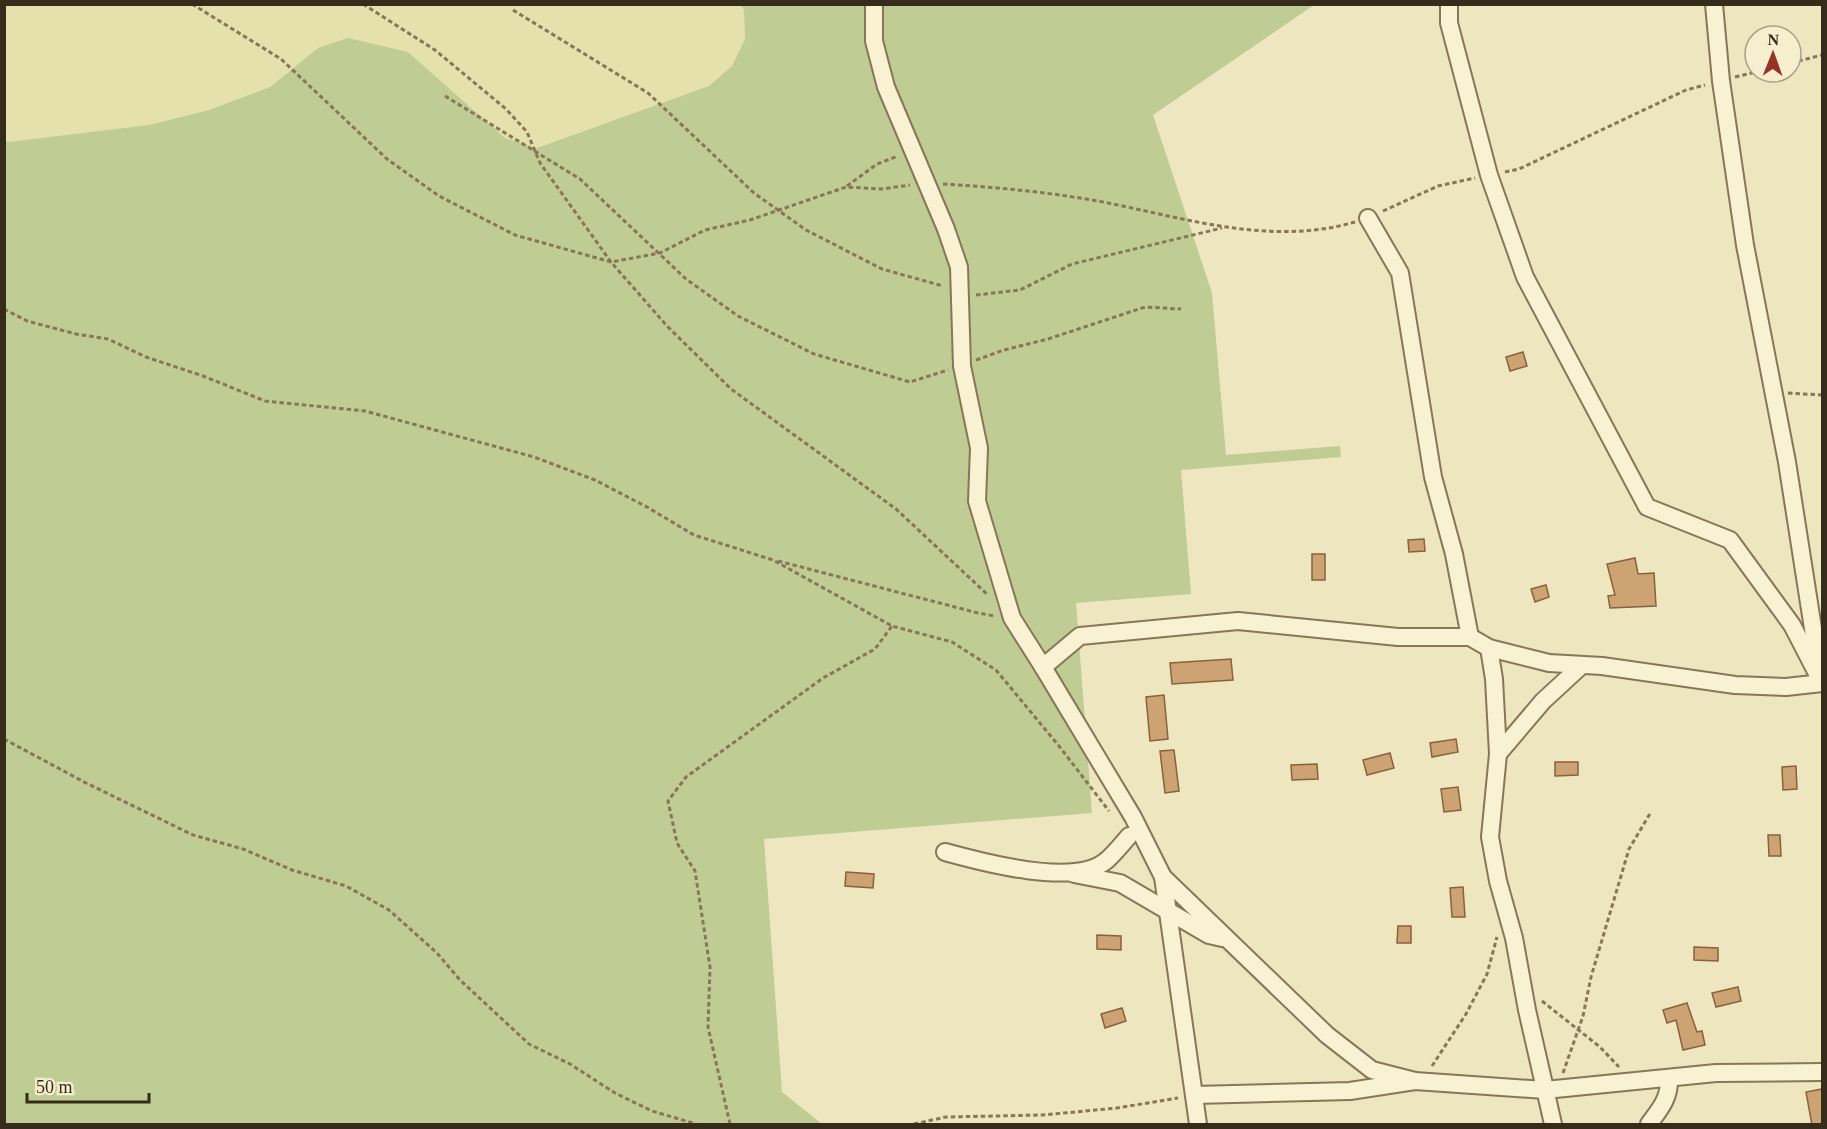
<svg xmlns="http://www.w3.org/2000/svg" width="1827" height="1129" font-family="'Times New Roman',serif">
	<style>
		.farmland { fill: #e4e1ac }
		.green { fill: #bfcc93 }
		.building { fill: #cea374; stroke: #87623c; stroke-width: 1.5 }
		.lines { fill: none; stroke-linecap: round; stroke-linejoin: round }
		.street-casing { stroke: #877657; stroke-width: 20 }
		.path { stroke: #877657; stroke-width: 3; stroke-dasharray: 4.5 3; stroke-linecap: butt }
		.street { stroke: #f9f2d2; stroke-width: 16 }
	</style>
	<rect width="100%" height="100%" fill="#eee6bf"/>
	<path class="farmland" d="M741,4L744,10L745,39L732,66L709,86L537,148L505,138L408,52L318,48L270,87L209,110L149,125L7,142L5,141V5Z"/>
	<path class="green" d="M741,5H1314L1153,115L1212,293L1226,455L1340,446L1341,457L1181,470L1191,594L1076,603L1092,813L764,839L782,1092L822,1124H5L4,141L8,142L149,125L209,110L270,87L318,48L348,38L408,52L505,138L537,148L709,86L732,66L745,39L744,10Z"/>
	<g class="building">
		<path d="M1523,352L1527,366L1510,371L1506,357Z"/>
		<path d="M1424,539L1425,551L1409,552L1408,540Z"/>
		<rect x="1312" y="554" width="13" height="26"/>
		<path d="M1635,558L1638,574L1654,573L1656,606L1610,608L1608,596L1615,595L1607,564Z"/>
		<path d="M1546,585L1549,597L1535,602L1531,589Z"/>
		<path d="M1231,659L1233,680L1172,684L1170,663Z"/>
		<path d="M1164,695L1168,739L1150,741L1146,697Z"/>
		<path d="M1456,739L1458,752L1432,757L1430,743Z"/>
		<path d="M1174,750L1179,791L1165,793L1160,751Z"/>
		<path d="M1390,753L1394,768L1367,775L1363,760Z"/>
		<path d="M1555,762H1578V775L1555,776Z"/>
		<path d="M1317,764L1318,779L1292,780L1291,765Z"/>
		<path d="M1796,766L1797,789L1783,790L1782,767Z"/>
		<path d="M1458,787L1461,810L1444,812L1441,789Z"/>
		<path d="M1768,835H1780L1781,856H1769Z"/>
		<path d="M846,872L874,874L873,888L845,886Z"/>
		<path d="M1463,887L1465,917H1452L1450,888Z"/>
		<path d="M1398,926H1411V943H1397Z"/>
		<path d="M1097,935L1121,936V950L1097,949Z"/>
		<path d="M1694,947L1718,948V961L1694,960Z"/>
		<path d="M1738,987L1741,1001L1716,1007L1712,993Z"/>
		<path d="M1687,1003L1697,1032L1702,1031L1705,1045L1683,1050L1676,1020L1667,1023L1663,1010Z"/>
		<path d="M1122,1008L1126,1021L1105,1028L1101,1014Z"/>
		<path d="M1822,1089V1125H1812L1806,1092Z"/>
	</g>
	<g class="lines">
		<g class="street-casing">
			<g id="street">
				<path d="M874,4V41L886,87L946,229L959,267L962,366L979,448L977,501L1012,618L1043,667L1133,817L1163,877L1327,1035L1372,1070L1415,1081"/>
				<path d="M1449,4V23L1489,175L1525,277L1647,507L1730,540L1792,625L1822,683"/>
				<path d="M1714,4L1721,81L1745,245L1787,462L1819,667"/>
				<path d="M1368,218L1400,273L1433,477L1454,554L1470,637"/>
				<path d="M1489,648L1494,679L1498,754L1490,837L1498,881L1514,938L1527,1010L1553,1124"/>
				<path d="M1043,667L1080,636L1238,621L1398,637H1470L1489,648L1549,663L1602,666L1735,685L1786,687L1822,683"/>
				<path d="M1498,754L1543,701L1581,666"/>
				<path d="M945,852C981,862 1076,888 1107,860C1115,853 1122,844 1129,836"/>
				<path d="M1074,874L1120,883L1209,935L1222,938"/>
				<path d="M1163,877L1198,1124"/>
				<path d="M1195,1095L1350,1091L1415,1081L1545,1090L1716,1073L1822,1072"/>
				<path d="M1649,1124C1660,1109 1670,1098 1669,1078"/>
			</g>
		</g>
		<g class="path">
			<path d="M192,4L281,59L387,159L439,196L515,235L611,262L660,253L705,230L750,220L846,187L882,189L910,185"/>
			<path d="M363,4L435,50L506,109L527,132L540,163L611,262L667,326L731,389L896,509L988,595"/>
			<path d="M513,10L648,93L754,193L806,230L882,269L943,286"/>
			<path d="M1791,63L1822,55"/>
			<path d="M1735,77L1756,72"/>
			<path d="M445,96L580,179L686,279L738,316L814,354L910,382L948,370"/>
			<path d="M1505,172L1519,169L1686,90L1705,85"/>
			<path d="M943,184C995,187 1047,192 1098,201C1182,217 1269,247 1355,222"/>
			<path d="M847,186L877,164L898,156"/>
			<path d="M1383,211L1438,186L1475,178"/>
			<path d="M976,295L1020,290L1072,264L1222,228"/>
			<path d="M4,309L27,321L76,334L108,339L146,357L203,376L265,401L365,411L534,457L595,480L647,507L694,535L773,560L892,626L952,642L996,670L1059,746L1109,811"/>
			<path d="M976,360L1004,350L1048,339L1145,307L1181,309"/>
			<path d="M1788,393L1822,395"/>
			<path d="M778,561L978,613L995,616"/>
			<path d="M4,739L86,783L193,835L243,849L292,870L346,886L389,910L437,953L460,980L529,1044L570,1064L615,1093L652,1111L696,1124"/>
			<path d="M1542,1001L1600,1047L1619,1067"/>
			<path d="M1432,1066L1466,1014L1487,974L1497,937"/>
			<path d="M1563,1073L1583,1016L1591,977L1629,849L1651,812"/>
			<path d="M730,1124L708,1027L710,967L695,871L677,843L668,801L686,777L823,678L875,649L892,626"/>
			<path d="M914,1124L946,1117L1043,1115L1117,1108L1178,1098"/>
		</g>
		<use href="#street" class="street"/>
	</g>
	<rect width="1827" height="1129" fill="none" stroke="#362c1c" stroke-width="12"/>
	<g transform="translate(1773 54) rotate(1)"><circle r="28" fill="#f6efce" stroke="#a9a187" stroke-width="1.5"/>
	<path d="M0-4.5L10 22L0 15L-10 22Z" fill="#973226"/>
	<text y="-9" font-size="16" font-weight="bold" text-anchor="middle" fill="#362c1c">N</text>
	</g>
	<path d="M27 1093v9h122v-9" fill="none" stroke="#362c1c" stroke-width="3"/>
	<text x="36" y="1093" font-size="18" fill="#362c1c" stroke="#f6efce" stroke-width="4.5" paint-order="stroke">50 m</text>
</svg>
